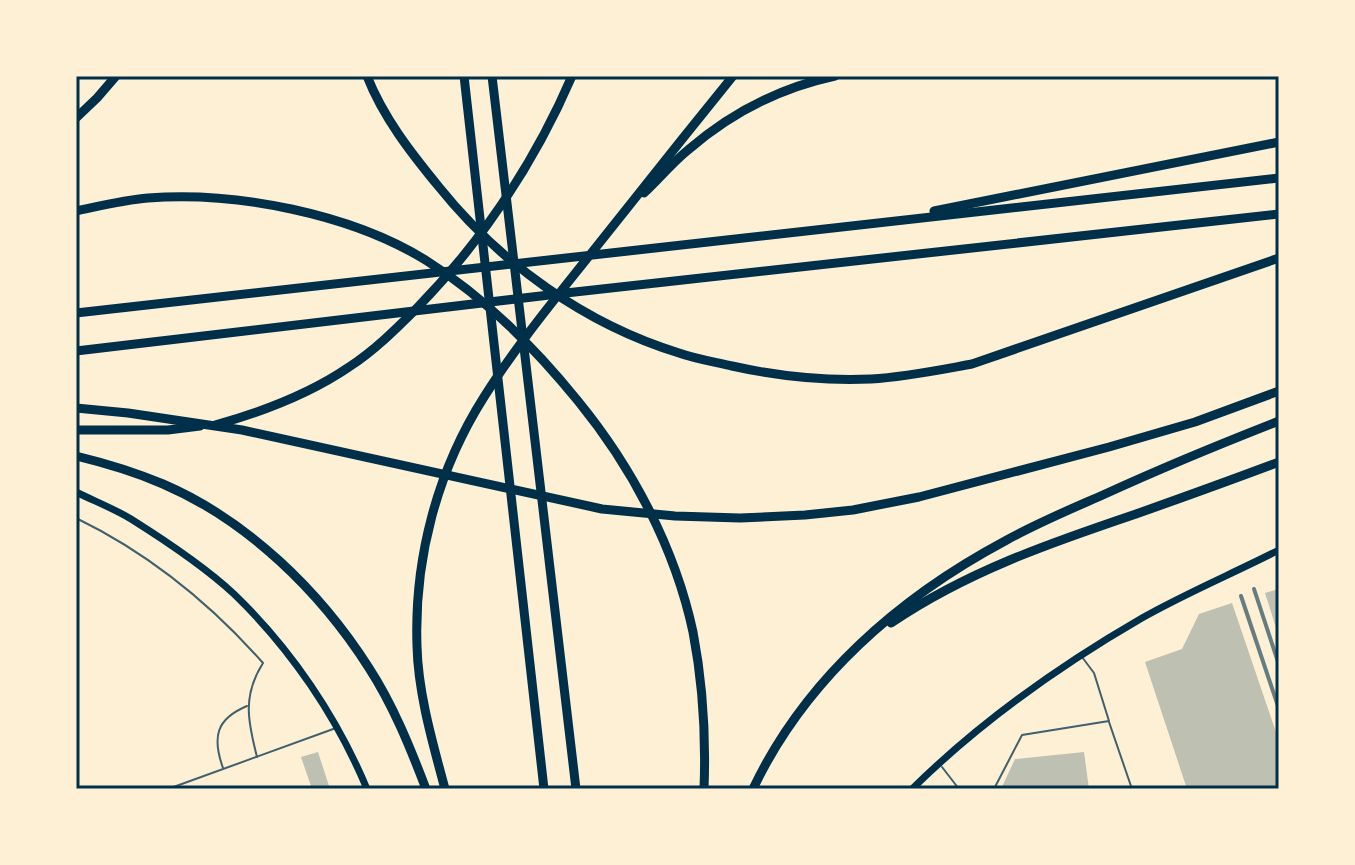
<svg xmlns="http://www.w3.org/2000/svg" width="1355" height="865" font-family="Commissioner,sans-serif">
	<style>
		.building { fill: #bec0b2 }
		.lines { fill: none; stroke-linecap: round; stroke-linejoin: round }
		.service { stroke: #3f606c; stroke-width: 2 }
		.secondary { stroke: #003049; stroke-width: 7 }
		.motorway { stroke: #003049; stroke-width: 9 }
		.rail { stroke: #657d81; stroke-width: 4 }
		.neatline { fill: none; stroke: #003049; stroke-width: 3 }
	</style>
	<rect width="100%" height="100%" fill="#fdf0d5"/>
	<g class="building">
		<path d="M1279,589V634H1278L1265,593Z"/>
		<path d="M1232,603L1279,741V789H1187L1145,662L1182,649L1199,614Z"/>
		<path d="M318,752L330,789H312L301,757Z"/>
		<path d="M1084,752L1089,789H1001L1015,759Z"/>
	</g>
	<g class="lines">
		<g class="service">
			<path d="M76,518C148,553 210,603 263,663C242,696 248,722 257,757"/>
			<path d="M1109,722L1132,789"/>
			<path d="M942,767L959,789"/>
			<path d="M223,768C212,737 216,719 247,706"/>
			<path d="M168,789L336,728"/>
			<path d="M983,789L995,787L1022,735L1109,721L1094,673L1082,657"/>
		</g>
		<g class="secondary">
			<path d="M76,492C94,501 113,508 131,519C166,541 204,566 234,594C291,649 337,717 367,789"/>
			<path d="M912,789C980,722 1059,666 1142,618C1186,593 1234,573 1279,550"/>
		</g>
		<g class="motorway">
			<path d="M367,76C383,117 411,153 439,187C501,264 585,324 679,353C696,359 715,362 732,366C777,376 825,381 871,379C905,377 939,370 972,364L1279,258"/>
			<path d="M464,76L544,789"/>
			<path d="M492,76L576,789"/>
			<path d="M76,118L97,98L116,76"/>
			<path d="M644,193C659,179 672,163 688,150C732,112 779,88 835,76"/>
			<path d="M76,211C100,206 124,200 148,198C236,191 352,214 427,261C486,298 535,348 578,401C632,467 675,548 693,632C703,684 706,737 704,789"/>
			<path d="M934,211L1279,142"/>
			<path d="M76,313L1279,178"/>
			<path d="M76,351L566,293L1279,214"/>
			<path d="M76,408L128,413L242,430L602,509L675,516L740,518L805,515L853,510L919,497L1109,447L1195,422L1279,391"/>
			<path d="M215,425C262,412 308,395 349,367C374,351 396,329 417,308C482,241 535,162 572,76"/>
			<path d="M76,430H168L200,426"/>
			<path d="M76,456C105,463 135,472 163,484C247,520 320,591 369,668C393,705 410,747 426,789"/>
			<path d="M891,623C966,572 1050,543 1136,514C1184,497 1231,480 1279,462"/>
			<path d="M445,789C433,744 418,693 417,646C414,559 437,471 484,397C516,346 555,299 593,251C639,193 686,134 733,76"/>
			<path d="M753,789C805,679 900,597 1005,541C1037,523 1071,509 1105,494C1162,468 1220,444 1279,421"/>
		</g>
		<g class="rail">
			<path d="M1254,589L1279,665"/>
			<path d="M1241,596L1279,709"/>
		</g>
	</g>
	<rect width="1355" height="865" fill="none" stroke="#fdf0d5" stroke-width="156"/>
	<rect x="78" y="78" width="1199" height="709" class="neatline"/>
</svg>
